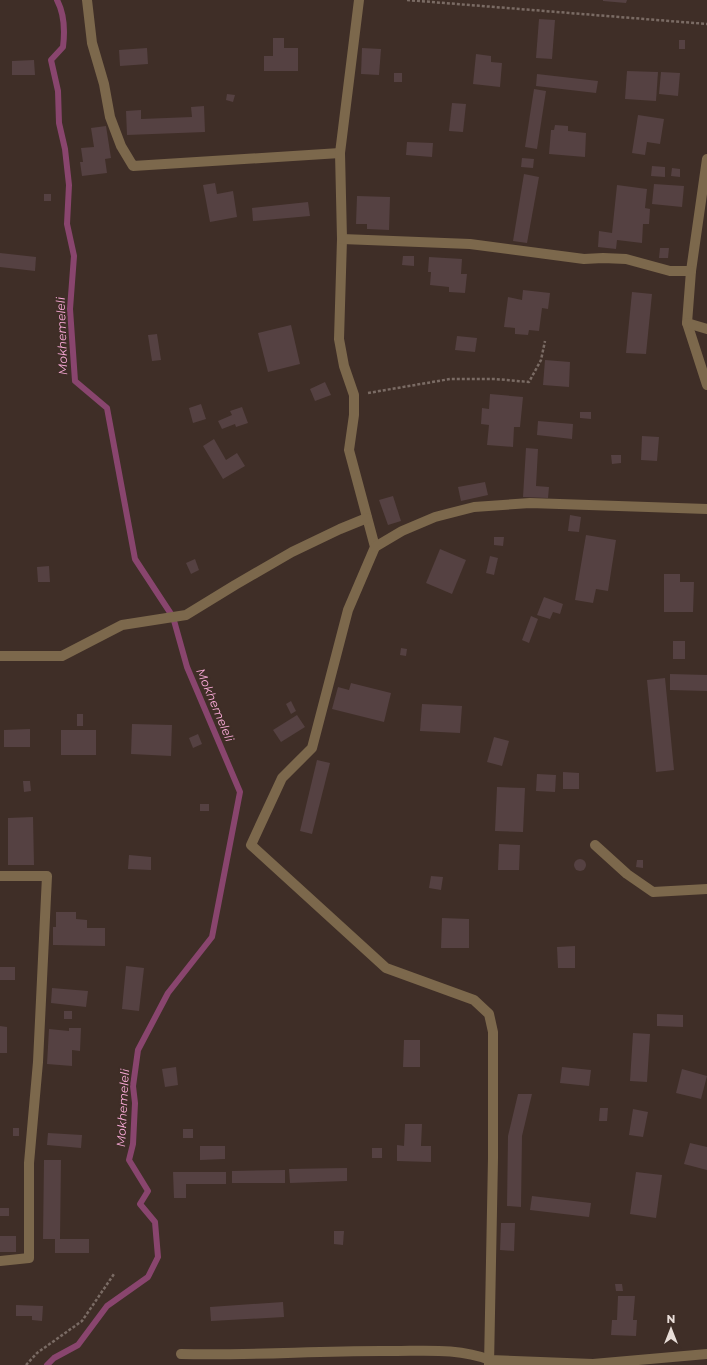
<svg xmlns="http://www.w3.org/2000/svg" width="707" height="1365" font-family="Montserrat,sans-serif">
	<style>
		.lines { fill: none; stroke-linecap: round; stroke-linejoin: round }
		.stream { stroke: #89456e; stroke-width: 6 }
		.building { fill: #554142 }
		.path { stroke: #7a6b64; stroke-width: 2.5; stroke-dasharray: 3 2; stroke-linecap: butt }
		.minor { stroke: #7c684c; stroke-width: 10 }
		.labels { text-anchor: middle; stroke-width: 4; stroke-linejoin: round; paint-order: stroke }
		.water-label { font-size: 12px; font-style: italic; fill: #faaad8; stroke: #3f2e27 }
	</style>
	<rect width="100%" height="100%" fill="#3f2e27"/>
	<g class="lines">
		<path class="stream" d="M47,1365L54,1358L78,1345L107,1306L148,1277L158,1257L155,1222L140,1204L148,1191L129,1160L133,1144L135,1103L133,1086L138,1050L168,993L212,937L240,792L187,667L173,617L135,559L107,408L75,381L70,309L74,256L67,224L69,185L65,149L59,123L58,91L51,60L63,47C65,31 65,15 57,0"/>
	</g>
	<g class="building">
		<path d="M603,0H627L626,3L603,1Z"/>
		<path d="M539,19L555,20L552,59L536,58Z"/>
		<path d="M273,38H284V48H298V71H264V56H273Z"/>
		<rect x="679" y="40" width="6" height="9"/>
		<path d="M147,48L148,64L120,66L119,50Z"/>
		<path d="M362,48L381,49L379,75L361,74Z"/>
		<path d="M476,54L491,56V62L502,63L500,87L473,84Z"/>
		<path d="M34,60L35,75H12V61Z"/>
		<path d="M627,71L658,72L656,101L625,99Z"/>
		<path d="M661,72L680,73L678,96L659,94Z"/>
		<rect x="394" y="73" width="8" height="9"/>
		<path d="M537,74L598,81L596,93L536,86Z"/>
		<path d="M534,89L546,91L537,149L525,147Z"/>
		<path d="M227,94L235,95L233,102L226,100Z"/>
		<path d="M452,103L466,104L463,132L449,131Z"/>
		<path d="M204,106L205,132L127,135L126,111L141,110V119L192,117L191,107Z"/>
		<path d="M638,115L664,119L660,144L647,142L645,155L632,153Z"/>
		<path d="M555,125L568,126V131L586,133L585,157L549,154L551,130H554Z"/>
		<path d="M106,126L111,158L105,159L107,173L82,176L80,162H83L81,148L94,147L91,128Z"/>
		<path d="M407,142L433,143L432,157L406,155Z"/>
		<path d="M522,158L534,159L533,168L521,167Z"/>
		<path d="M652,166L665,167V177L651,176Z"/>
		<path d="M672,168L680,169V177L671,176Z"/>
		<path d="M524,174L539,177L527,243L513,241Z"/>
		<path d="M215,183L217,194L233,191L237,217L210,222L203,185Z"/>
		<path d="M654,184L684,186L682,207L652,204Z"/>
		<path d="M617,185L647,189L645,208L650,209L649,224H643L642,243L617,240L616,249L598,247L599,231L612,233Z"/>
		<rect x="44" y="194" width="7" height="7"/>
		<path d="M357,196L390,197L389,230L367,229V224H356Z"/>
		<path d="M308,202L310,216L253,221L252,208Z"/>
		<path d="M660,248H669L668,258H659Z"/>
		<path d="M0,253L36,257L35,271L0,267Z"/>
		<path d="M403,256H414V266L402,265Z"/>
		<path d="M429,257L462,259L461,274H467L465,293L449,292V287L430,285L431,272H428Z"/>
		<path d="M523,290L550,293L548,309L542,308L539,331L529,330L528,335L515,334V328L504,327L508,297L522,300Z"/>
		<path d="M632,292L652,294L646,354L626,353Z"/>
		<path d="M291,325L300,364L268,372L258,333Z"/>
		<path d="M157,334L161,360L152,361L148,335Z"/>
		<path d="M457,336L477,338L475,352L455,350Z"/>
		<path d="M545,360L570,362L569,387L543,385Z"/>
		<path d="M325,382L331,395L315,401L310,389Z"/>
		<path d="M490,394L523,397L520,427H514L513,447L487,445L489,425L481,424L482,408L489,409Z"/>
		<path d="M201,404L206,419L193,423L189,408Z"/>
		<path d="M242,407L248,423L236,427L235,424L222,429L218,421L232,415L230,411Z"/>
		<path d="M580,412H591V419L580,418Z"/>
		<path d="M538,421L573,424L572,439L537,435Z"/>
		<path d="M642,436L659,437L657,461L641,460Z"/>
		<path d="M214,439L226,460L237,453L245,466L223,479L203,446Z"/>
		<path d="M526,448L538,449L536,486L549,487L548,498L523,497Z"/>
		<path d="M611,455H621V463L612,464Z"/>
		<path d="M485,482L488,495L461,501L458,487Z"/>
		<path d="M393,496L401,521L388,525L379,500Z"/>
		<path d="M570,515L581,517L579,532L568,531Z"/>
		<path d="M586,535L616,540L608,591L596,589L593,603L575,600Z"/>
		<path d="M494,537H504L503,546L494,545Z"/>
		<path d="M440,549L466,560L452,594L426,583Z"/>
		<path d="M490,556L498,558L494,575L486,573Z"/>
		<path d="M195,559L199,570L191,574L186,563Z"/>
		<path d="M49,566L50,582H38L37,567Z"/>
		<path d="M664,574H680V582H694L693,612H664Z"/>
		<path d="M544,597L563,604L560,614L553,612L550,619L537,615Z"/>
		<path d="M531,616L538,619L529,643L522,640Z"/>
		<rect x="673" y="641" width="12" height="18"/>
		<path d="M401,648L407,649L406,656L400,655Z"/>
		<path d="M670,674L707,675V691L670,690Z"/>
		<path d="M665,678L674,770L656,772L647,680Z"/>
		<path d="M351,683L391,693L384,722L332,709L338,687L349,690Z"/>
		<path d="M291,701L296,711L291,714L286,704Z"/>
		<path d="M422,704L462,706L460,733L420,731Z"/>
		<rect x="77" y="714" width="6" height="12"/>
		<path d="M297,715L305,727L281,742L273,730Z"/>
		<path d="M132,724L172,725L171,756L131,754Z"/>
		<path d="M30,729V747H4V730Z"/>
		<rect x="61" y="730" width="35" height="25"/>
		<path d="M198,734L202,744L193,748L189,738Z"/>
		<path d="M494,737L509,741L502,766L487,762Z"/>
		<path d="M317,760L330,763L312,834L300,831Z"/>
		<path d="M563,772L579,773V789H563Z"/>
		<path d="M537,774L556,775L555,792L536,791Z"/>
		<path d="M23,781H30L31,791L24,792Z"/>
		<path d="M497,787L525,788L523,832L495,831Z"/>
		<rect x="200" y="804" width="9" height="7"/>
		<path d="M33,817L34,865H8V818Z"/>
		<path d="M499,844L520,845L519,870H498Z"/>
		<path d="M129,855L151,857V870L128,869Z"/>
		<circle cx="580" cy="865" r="6"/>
		<path d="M637,860H643V868L636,867Z"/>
		<path d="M431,876L443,877L441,890L429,888Z"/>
		<path d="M56,912H76V919L87,920V928H105V946L53,945V927H56Z"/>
		<path d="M442,918L469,919V948H441Z"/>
		<path d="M575,946V968H558L557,947Z"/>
		<path d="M126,966L144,968L139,1011L122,1009Z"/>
		<rect x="0" y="967" width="15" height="13"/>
		<path d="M52,988L88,991L86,1007L51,1003Z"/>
		<rect x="64" y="1011" width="8" height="8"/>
		<path d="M657,1014L683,1015V1027L657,1026Z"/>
		<path d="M0,1026L7,1027V1053H0Z"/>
		<path d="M69,1028H81L80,1051L72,1050V1066L47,1064L49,1029L69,1031Z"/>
		<path d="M633,1033L650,1034L647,1082L630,1081Z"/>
		<path d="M404,1040H420V1067H403Z"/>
		<path d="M176,1067L178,1085L165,1087L162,1069Z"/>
		<path d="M562,1067L591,1070L589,1086L560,1083Z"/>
		<path d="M682,1069L707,1076L701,1099L676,1093Z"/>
		<path d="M518,1094H532L522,1136L521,1207L507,1206L508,1136Z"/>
		<path d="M600,1108H608L607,1121H599Z"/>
		<path d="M633,1109L648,1112L643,1137L629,1135Z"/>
		<path d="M405,1124H422L421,1146H431V1162L397,1161V1145L404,1146Z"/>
		<rect x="13" y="1128" width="6" height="8"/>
		<rect x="183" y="1129" width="10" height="9"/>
		<path d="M48,1133L82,1135L81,1148L47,1145Z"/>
		<path d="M690,1143L707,1147V1170L684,1164Z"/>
		<path d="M200,1146H225V1159L200,1160Z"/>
		<rect x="372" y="1148" width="10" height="10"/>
		<path d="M44,1160H61L60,1239H89V1253H55V1239H43Z"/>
		<path d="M347,1168V1181L290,1183L289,1169Z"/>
		<path d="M285,1170V1183H232V1171Z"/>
		<path d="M173,1172H226V1184H186V1198H174Z"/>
		<path d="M636,1172L662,1175L656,1218L630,1214Z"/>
		<path d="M532,1196L591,1203L589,1217L530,1210Z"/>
		<rect x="0" y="1208" width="9" height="8"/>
		<path d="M501,1223H515L514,1251L500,1250Z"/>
		<path d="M334,1231H344L343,1245L334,1244Z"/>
		<rect x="0" y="1236" width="16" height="16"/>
		<path d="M615,1284H622L623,1291H616Z"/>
		<path d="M618,1296H635L633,1320H637L636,1336L611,1335L612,1320H617Z"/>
		<path d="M283,1302L284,1317L211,1321L210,1307Z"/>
		<path d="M16,1305L43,1306L42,1321L32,1320V1316H16Z"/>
	</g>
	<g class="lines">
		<g class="path">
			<path d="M407,0L707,24"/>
			<path d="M368,393L450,379H495L529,382L541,360L545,341"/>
			<path d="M26,1365L37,1353L82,1321L114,1274"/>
		</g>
		<g class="minor">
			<path d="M87,0L92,43L104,84L110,117L121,146L133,166L340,153"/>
			<path d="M359,0L340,153L342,239L339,339L344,366L354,395V415L349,450L375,547L348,610L312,748L282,778L251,845L386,968L474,1000L489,1014L493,1032V1158L489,1365"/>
			<path d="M707,159L691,271L687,323L707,385"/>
			<path d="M342,239L470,244L584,259L603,258L626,259L670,271H691"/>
			<path d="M687,323L707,329"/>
			<path d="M375,547L402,531L435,517L474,507L530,503L707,509"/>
			<path d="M0,656H62L122,625L186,615L235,585L292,552L340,529L367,518"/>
			<path d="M595,845L627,874L653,892L707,889"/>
			<path d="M0,876H47L38,1062L29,1163V1258L0,1261"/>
			<path d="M181,1354C252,1356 323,1350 394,1351C426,1351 459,1348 490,1360L593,1364L707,1354"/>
		</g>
	</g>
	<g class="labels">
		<g class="water-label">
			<text transform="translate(62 336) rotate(-92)" y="4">Mokhemeleli</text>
			<text transform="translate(215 705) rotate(67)" y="4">Mokhemeleli</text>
			<text transform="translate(123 1108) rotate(-87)" y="4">Mokhemeleli</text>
		</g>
	</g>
	<g transform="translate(671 1329)" stroke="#3f2e27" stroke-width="3" paint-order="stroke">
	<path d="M0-3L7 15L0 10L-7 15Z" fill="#e8ddd8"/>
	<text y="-6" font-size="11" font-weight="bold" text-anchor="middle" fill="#e8ddd8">N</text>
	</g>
</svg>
